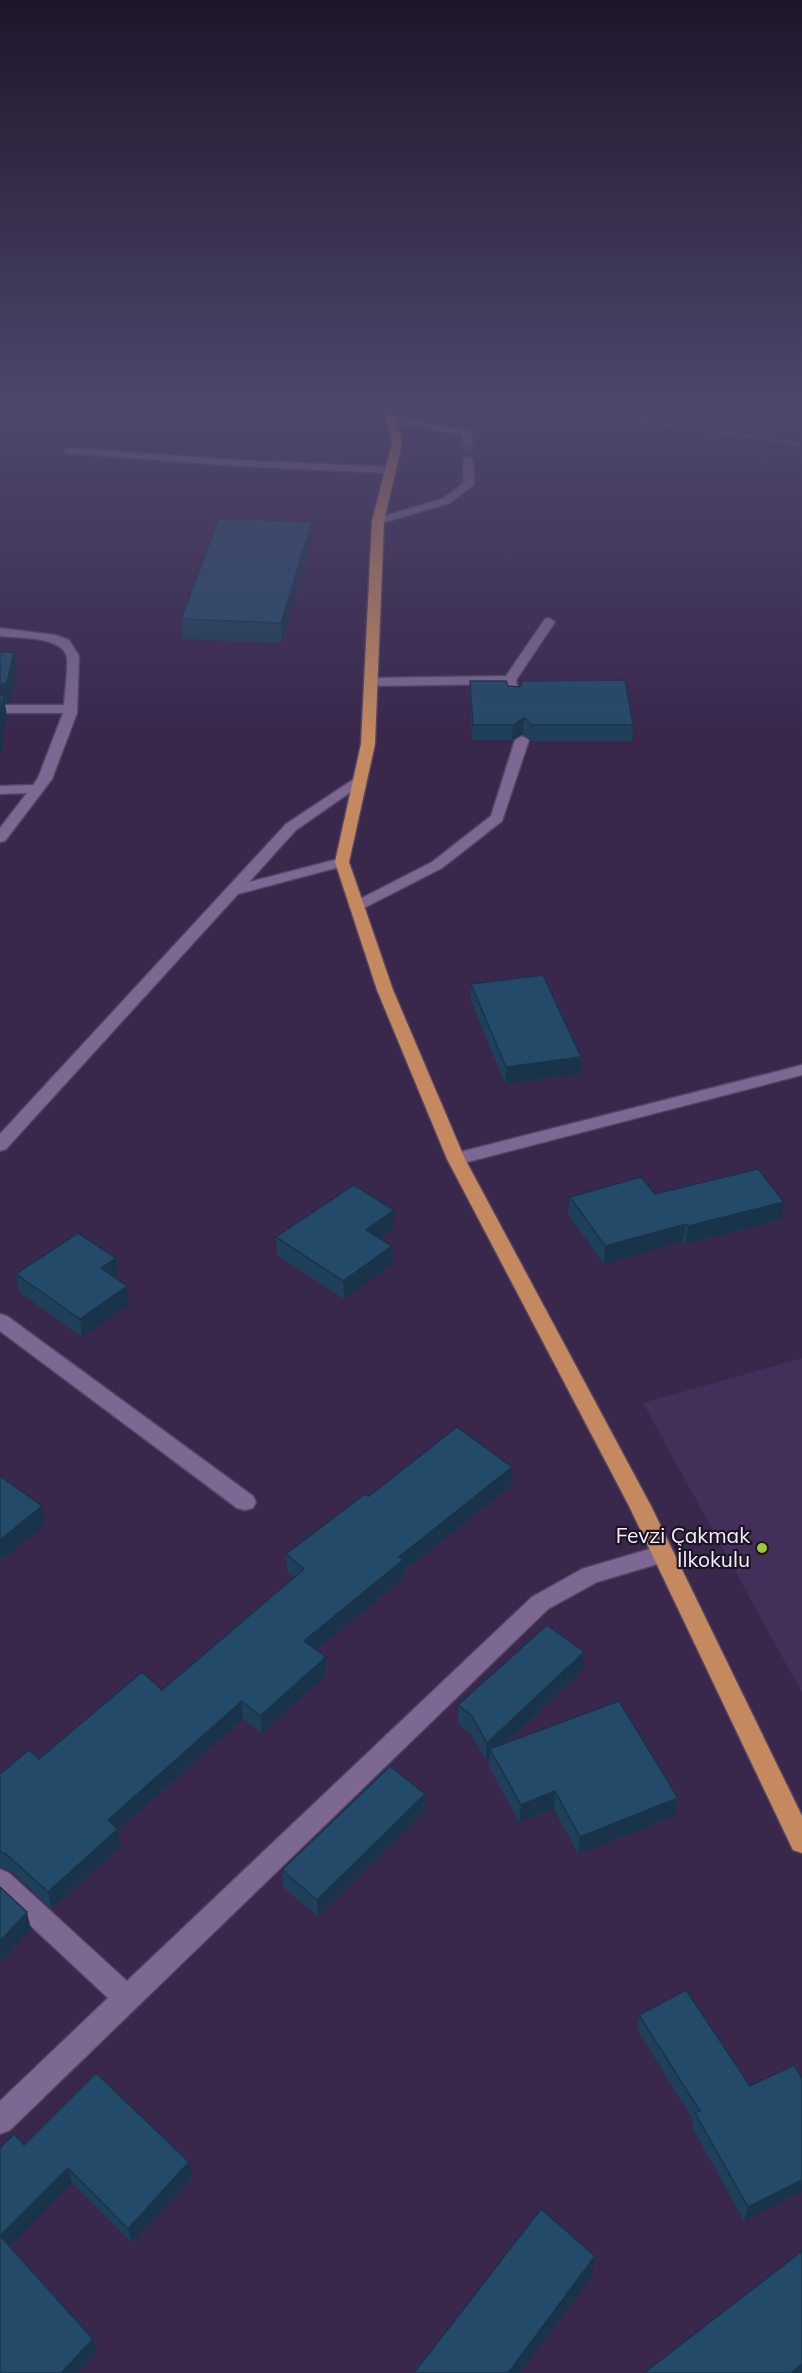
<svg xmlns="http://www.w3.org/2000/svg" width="802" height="2373" font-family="Mulish,sans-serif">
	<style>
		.built { fill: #442e5a }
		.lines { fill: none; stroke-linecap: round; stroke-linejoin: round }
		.minor-tunnel { stroke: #554567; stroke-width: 11; stroke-dasharray: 11 6; stroke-linecap: butt }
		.minor-casing { stroke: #534462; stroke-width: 3 }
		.major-casing { stroke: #534462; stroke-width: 3 }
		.path { stroke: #968aa4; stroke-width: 2; stroke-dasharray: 2 3; stroke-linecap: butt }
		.minor { fill: #7c6893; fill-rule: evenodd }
		.major { fill: #c5895f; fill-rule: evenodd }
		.wall { fill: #1f405a }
		.shaded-wall { fill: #19344a }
		.building { fill: #244a69; stroke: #19344a; stroke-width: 1.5 }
		.poi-dot { fill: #9dca30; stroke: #1c1425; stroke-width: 2 }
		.labels { text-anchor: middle; stroke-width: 4.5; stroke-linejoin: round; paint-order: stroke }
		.near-poi-label { font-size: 21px; fill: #f4eefd; stroke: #1c1425; text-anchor: end }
	</style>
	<rect width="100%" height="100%" fill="#39274c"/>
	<path class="built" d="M802,1358V1693L643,1403Z"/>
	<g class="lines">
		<path class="minor-tunnel" d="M468,442V459"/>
		<g class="minor-casing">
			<g id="minor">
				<path d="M392,417L471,431L473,442L468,445L463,442L462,435L388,422L387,420Z"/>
				<path d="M69,448L237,460L390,467L395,470L390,473L237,466L65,453L64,451Z"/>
				<path d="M468,456L473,459L474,484L450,503L382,523H374V519L442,499L464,483L463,459Z"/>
				<path d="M549,618L555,622L516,680L519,692L518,695H508L505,684L370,686L364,682L370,678L506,676L545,619Z"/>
				<path d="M0,628L55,635L69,640L79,656L77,713L52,779L5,841L0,842V828L27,793L0,794V786L33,785L38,778L63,713H0V705H64C65,690 68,673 67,658C64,636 17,638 0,636Z"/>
				<path d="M522,736L529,740L502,821L442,868L362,909H352L349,906L352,903L432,862L491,816L515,740Z"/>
				<path d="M360,775L365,776L367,779L365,782L296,830L249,882L342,858L347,859L349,862L347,865L238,894L6,1149L0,1151V1134L286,824Z"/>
				<path d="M802,1065V1075L456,1165L450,1163L447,1159L450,1155L456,1153Z"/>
				<path d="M0,1314L7,1316L253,1496L256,1502L253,1508L245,1510L237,1508L0,1331Z"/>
				<path d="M663,1545L671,1548L674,1554L671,1560L597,1582L548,1609L10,2130L0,2134V2101L108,1998L0,1897V1869L9,1873L127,1981L532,1597L582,1569Z"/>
			</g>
		</g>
		<g class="major-casing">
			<path id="major" d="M384,408H394L402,443L384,521L375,744L349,862L393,990L465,1159L651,1506L802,1816V1853L793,1850L629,1506L447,1159L377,990L335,862L361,744L372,521L392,443Z"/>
		</g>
		<path class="path" d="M541,408L802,444"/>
		<use href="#minor" class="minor"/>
		<use href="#major" class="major"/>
	</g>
	<g class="wall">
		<path d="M312,522V541L282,643L182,639L181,619Z"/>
		<path d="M470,681L508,686L633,725L632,741H531L523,734L512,740H472L470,696Z"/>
		<path d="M471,984L581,1057L580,1074L505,1084L471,1001Z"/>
		<path d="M655,1194L781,1220L685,1244L683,1241L604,1264L568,1214L570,1197Z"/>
		<path d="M394,1228L379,1239L392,1246V1264L344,1299L277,1255L276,1237Z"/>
		<path d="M16,1274L118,1276L115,1278L129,1304L82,1337L19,1292Z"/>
		<path d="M512,1467L511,1485L403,1572V1578L316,1650L326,1657V1675L262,1733L243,1719L118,1830L121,1846L52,1909L11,1871L0,1868V1774L39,1759L162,1690L294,1578L287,1572L286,1554L369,1496Z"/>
		<path d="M583,1670L504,1744L678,1798L675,1816L578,1854L554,1809L519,1822L489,1767L490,1757L486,1761L471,1734L458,1723V1705Z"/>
		<path d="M425,1811L318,1917L283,1887L282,1870Z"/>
		<path d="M639,2015L750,2086L802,2078V2191L744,2221L692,2127L693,2120L637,2029Z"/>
		<path d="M24,2145L189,2162L192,2178L132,2243L72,2183L9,2246L93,2339L97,2353L0,2373V2148Z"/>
	</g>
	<g class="shaded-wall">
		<path d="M312,522V541L282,643L281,623Z"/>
		<path d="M14,652L17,671L10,703L5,704L7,715L2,738L3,746L0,758V684Z"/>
		<path d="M524,718L523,734L512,740L513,725Z"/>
		<path d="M581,1057L580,1074L505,1084L506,1067Z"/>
		<path d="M784,1202L781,1220L685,1244L688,1226Z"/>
		<path d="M394,1210V1228L366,1248V1230Z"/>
		<path d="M686,1224L683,1241L604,1264L605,1246Z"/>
		<path d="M392,1246V1264L344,1299L343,1281Z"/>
		<path d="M116,1258L118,1276L104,1286L101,1268Z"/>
		<path d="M127,1286L129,1304L82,1337L80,1319Z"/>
		<path d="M512,1467L511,1485L403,1572V1578L305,1659L304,1641L399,1557Z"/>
		<path d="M42,1506L45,1524L0,1561V1540Z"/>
		<path d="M584,1652L583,1670L493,1754L490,1749V1757L486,1761L487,1743Z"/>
		<path d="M326,1657V1675L262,1733L260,1716Z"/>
		<path d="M242,1701L243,1719L118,1830L121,1846L52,1909L48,1892L108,1820Z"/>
		<path d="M555,1791L554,1809L519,1822L521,1805Z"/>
		<path d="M425,1794V1811L318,1917L317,1900Z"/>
		<path d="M678,1798L675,1816L578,1854L580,1837Z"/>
		<path d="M27,1912L31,1929L0,1963V1941Z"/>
		<path d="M189,2162L192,2178L132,2243L128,2229Z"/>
		<path d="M68,2168L72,2183L5,2251L0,2236Z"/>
		<path d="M802,2180V2191L744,2221L748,2207Z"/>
		<path d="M595,2256L592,2276L520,2373H508Z"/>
		<path d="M93,2339L97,2353L78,2373H61Z"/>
		<path d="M802,2364V2373H791Z"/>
	</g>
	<g class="building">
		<path d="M219,518L312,522L281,623L181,619Z"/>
		<path d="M0,652H14L7,683L0,684Z"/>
		<path d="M625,680L633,725H532L524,718L513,725H473L470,681H506L508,686L520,687L523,681Z"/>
		<path d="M0,695H4L0,714Z"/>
		<path d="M543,975L581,1057L506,1067L471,984Z"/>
		<path d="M758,1169L784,1202L688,1226L686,1224L605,1246L570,1197L641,1177L655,1194Z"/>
		<path d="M354,1185L394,1210L366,1230L392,1246L343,1281L276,1237Z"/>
		<path d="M78,1233L116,1258L101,1268L127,1286L80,1319L16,1274Z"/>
		<path d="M457,1427L512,1467L399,1557L403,1560L304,1641L326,1657L260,1716L242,1701L108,1820L118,1829L48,1892L6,1854L0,1852V1774L29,1750L39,1759L142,1672L162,1690L304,1569L286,1554L365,1494L369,1496Z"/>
		<path d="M0,1476L42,1506L0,1540Z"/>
		<path d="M547,1625L584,1652L487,1743L472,1716L458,1705Z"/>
		<path d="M619,1701L678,1798L580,1837L555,1791L521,1805L490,1749Z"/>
		<path d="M390,1766L425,1794L317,1900L282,1870Z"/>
		<path d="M0,1887L27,1912L0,1941Z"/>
		<path d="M686,1990L750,2086L794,2065L802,2078V2180L748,2207L695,2113L700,2111L639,2015Z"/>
		<path d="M96,2073L189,2162L128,2229L68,2168L0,2236V2148L14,2134L24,2145Z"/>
		<path d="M541,2209L595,2256L508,2373H414Z"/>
		<path d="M0,2236L93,2339L61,2373H0Z"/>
		<path d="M802,2251V2364L791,2373H644Z"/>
	</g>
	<linearGradient id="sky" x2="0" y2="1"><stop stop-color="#1f152a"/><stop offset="0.55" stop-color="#4e476c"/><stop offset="1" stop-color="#4e476c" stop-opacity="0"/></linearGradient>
	<rect width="802" height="740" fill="url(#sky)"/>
	<circle class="poi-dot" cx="762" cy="1548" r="6"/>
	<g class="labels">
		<g class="near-poi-label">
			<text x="750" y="1543">Fevzi Çakmak<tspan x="750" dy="24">İlkokulu</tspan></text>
		</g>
	</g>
</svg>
